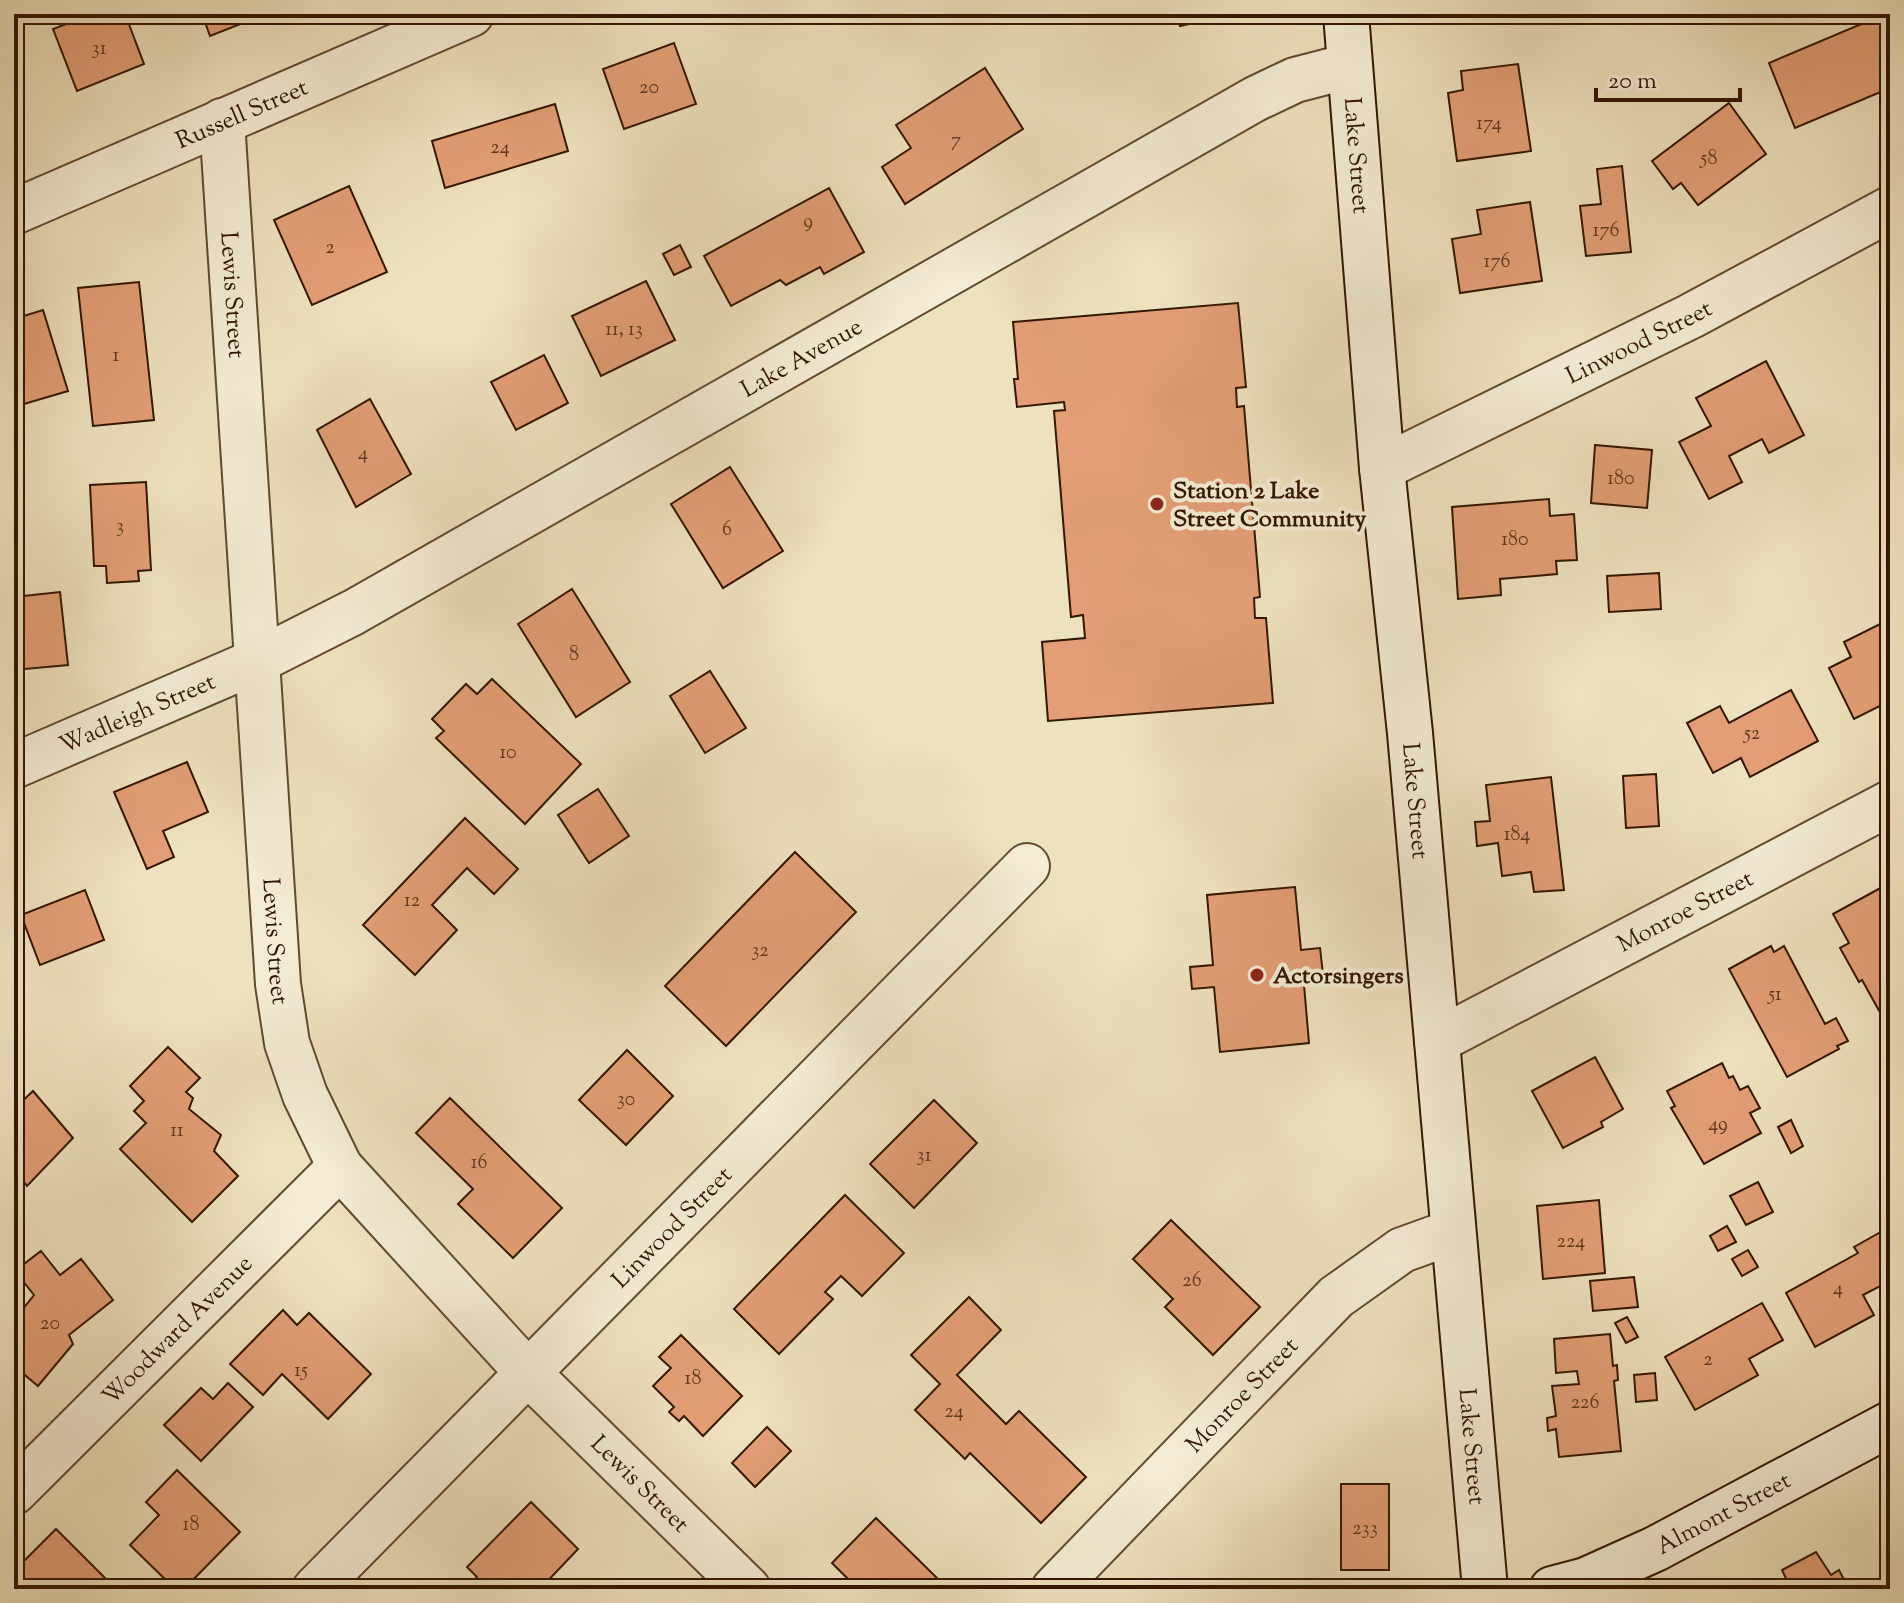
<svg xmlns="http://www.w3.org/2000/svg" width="1904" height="1603" font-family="'Sorts Mill Goudy',serif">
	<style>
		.building { fill: #e39e75; stroke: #331600; stroke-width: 2 }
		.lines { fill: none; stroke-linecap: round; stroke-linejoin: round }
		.street-casing { stroke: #62492f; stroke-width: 48 }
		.secondary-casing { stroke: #331600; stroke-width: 48 }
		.street { stroke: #f4ecd4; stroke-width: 44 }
		.secondary { stroke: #f4ecd4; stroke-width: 44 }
		.poi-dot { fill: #8f2418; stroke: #f4ecd4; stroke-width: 3 }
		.labels { text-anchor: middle; stroke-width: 8; stroke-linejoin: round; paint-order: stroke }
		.number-label { font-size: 20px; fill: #5f381d }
		.street-label { font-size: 24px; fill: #331600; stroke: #f4ecd4 }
		.poi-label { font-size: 24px; font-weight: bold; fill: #331600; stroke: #f4ecd4; text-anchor: start }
	</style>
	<rect width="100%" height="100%" fill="#eee1bd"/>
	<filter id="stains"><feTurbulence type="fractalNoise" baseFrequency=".0025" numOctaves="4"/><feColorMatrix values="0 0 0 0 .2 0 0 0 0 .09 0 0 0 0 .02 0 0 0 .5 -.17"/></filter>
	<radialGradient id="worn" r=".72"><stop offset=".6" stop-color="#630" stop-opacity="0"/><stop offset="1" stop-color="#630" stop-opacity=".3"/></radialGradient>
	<g class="building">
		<path d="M92,14H125L144,64L77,91L53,29Z"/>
		<path d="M202,14H266L210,36Z"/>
		<path d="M1110,14H1152V16L1112,24Z"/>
		<path d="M1177,14H1234L1180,26Z"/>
		<path d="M1885,14H1890V88L1795,128L1769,63Z"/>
		<path d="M674,43L696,104L624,129L603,69Z"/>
		<path d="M1518,64L1531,151L1457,161L1448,93L1463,90L1461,71Z"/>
		<path d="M985,68L1023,129L905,204L882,167L911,148L896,125Z"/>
		<path d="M1729,103L1766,154L1698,205L1681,183L1673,189L1652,161Z"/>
		<path d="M555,104L568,151L445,188L432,141Z"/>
		<path d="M1622,166L1631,252L1586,256L1580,206L1601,204L1597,169Z"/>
		<path d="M349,186L387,272L312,305L274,220Z"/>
		<path d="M829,188L864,252L824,274L820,267L786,285L780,280L731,306L704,256Z"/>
		<path d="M1530,202L1542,281L1460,293L1452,239L1481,234L1477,210Z"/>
		<path d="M680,245L691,267L674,275L663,254Z"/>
		<path d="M646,281L675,340L601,376L572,316Z"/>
		<path d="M139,282L154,420L93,426L78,288Z"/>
		<path d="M1238,303L1246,387L1236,388L1237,407L1244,406L1260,597L1254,598L1255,618H1266L1273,703L1048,721L1042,642L1085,638L1083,615L1071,617L1054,411L1065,410L1064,402L1017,407L1014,379H1018L1013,322Z"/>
		<path d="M43,310L68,391L14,407V319Z"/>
		<path d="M544,355L568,403L516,430L491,382Z"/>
		<path d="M1766,361L1804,435L1769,453L1762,439L1729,456L1742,482L1709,499L1679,442L1711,426L1696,398Z"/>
		<path d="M370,399L411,474L356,507L317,430Z"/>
		<path d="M1595,445L1652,450L1647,508L1591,503Z"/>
		<path d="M730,467L783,551L723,588L671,504Z"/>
		<path d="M146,482L151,570L138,571L139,581L107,583L106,566H94L90,485Z"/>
		<path d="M1549,499L1550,516L1574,514L1577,560L1556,561L1557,574L1500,579L1501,595L1458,599L1452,507Z"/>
		<path d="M1659,573L1661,609L1609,612L1607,576Z"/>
		<path d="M572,589L630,682L576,717L518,624Z"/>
		<path d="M60,592L68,665L14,670V597Z"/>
		<path d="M1888,620L1890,701L1854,719L1829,668L1851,657L1844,642Z"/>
		<path d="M710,671L746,728L705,753L670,696Z"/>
		<path d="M492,679L581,764L525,824L436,738L444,731L432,719L466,684L477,694Z"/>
		<path d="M1791,690L1818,741L1750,777L1741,758L1713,773L1687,723L1720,706L1729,723Z"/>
		<path d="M187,762L208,812L163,831L174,857L147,869L114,792Z"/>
		<path d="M1656,774L1659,826L1626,828L1623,776Z"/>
		<path d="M1551,777L1564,890L1534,892L1531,872L1502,876L1498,843L1477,846L1475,822L1490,821L1486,785Z"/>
		<path d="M598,789L629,836L589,863L558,815Z"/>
		<path d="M465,818L518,869L494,894L467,868L432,905L457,930L415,975L363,925Z"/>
		<path d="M795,852L856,912L726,1046L665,986Z"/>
		<path d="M1886,885L1890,893V1023L1887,1025L1862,980L1859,982L1840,948L1849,943L1833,914Z"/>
		<path d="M1295,887L1301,950L1320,948L1324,983L1304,985L1309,1043L1220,1052L1214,987L1192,989L1190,967L1213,965L1207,895Z"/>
		<path d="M85,890L104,940L40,965L21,915Z"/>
		<path d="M1771,946L1774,952L1784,946L1825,1024L1836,1018L1848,1041L1837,1046L1839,1049L1787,1077L1729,969Z"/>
		<path d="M168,1047L200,1078L186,1092L193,1098L189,1109L221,1135L214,1151L238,1176L192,1222L120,1149L146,1123L134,1111L144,1101L130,1086Z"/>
		<path d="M627,1050L673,1096L626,1145L579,1100Z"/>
		<path d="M1595,1057L1623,1109L1601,1122L1603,1127L1563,1148L1532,1091Z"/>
		<path d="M1722,1063L1729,1078L1733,1076L1740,1090L1748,1086L1760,1108L1750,1113L1761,1133L1704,1164L1671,1108L1675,1106L1667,1091Z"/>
		<path d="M33,1091L73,1138L27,1186L14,1169V1109Z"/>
		<path d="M450,1098L562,1208L513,1258L458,1204L473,1189L416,1133Z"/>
		<path d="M934,1100L977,1143L914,1208L870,1164Z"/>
		<path d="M1791,1120L1803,1146L1791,1153L1778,1127Z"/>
		<path d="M1758,1182L1773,1212L1746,1225L1730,1196Z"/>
		<path d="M845,1195L904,1253L862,1296L841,1276L825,1292L833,1299L779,1354L734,1309Z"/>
		<path d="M1599,1200L1605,1273L1543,1279L1537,1206Z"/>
		<path d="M1171,1220L1260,1307L1213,1355L1165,1307L1173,1299L1133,1259Z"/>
		<path d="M1727,1226L1736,1242L1718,1251L1710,1236Z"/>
		<path d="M1886,1229L1890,1236V1281L1863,1295L1874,1315L1815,1347L1786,1293L1858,1253L1854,1247Z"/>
		<path d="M1748,1250L1758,1267L1742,1276L1732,1259Z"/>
		<path d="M41,1251L60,1275L81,1259L113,1300L69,1335L73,1344L38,1386L14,1366V1303L22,1310L34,1295L15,1271Z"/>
		<path d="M1634,1277L1638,1307L1593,1311L1590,1281Z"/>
		<path d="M969,1297L1001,1330L957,1375L1006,1424L1019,1411L1086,1477L1041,1523L970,1453L965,1459L915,1410L940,1384L911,1355Z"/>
		<path d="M1762,1303L1783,1340L1749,1359L1758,1375L1695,1410L1665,1357Z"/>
		<path d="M283,1310L297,1325L309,1313L371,1374L328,1419L282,1374L263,1395L230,1364Z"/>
		<path d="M1627,1317L1638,1337L1626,1343L1615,1323Z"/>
		<path d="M1610,1334L1613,1366L1617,1365L1618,1380L1614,1381L1621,1451L1559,1457L1556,1429L1548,1431L1547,1418L1556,1416L1552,1386L1579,1384L1577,1371L1556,1373L1554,1339Z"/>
		<path d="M681,1335L742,1396L703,1436L684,1416L679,1421L669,1412L674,1407L653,1386L671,1368L659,1357Z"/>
		<path d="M1655,1373L1657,1400L1636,1402L1634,1375Z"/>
		<path d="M228,1383L253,1407L201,1461L164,1425L201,1388L213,1399Z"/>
		<path d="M767,1427L791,1451L755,1487L732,1463Z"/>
		<path d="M177,1470L240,1532L184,1589H175L130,1545L159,1515L146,1502Z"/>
		<rect x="1341" y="1484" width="48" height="86"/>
		<path d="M531,1502L578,1549L540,1589H465L477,1577L467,1567Z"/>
		<path d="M876,1518L940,1581L932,1589H858L832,1563Z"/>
		<path d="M56,1529L116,1589L14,1588V1571Z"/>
		<path d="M1816,1552L1831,1575L1839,1570L1849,1589H1776L1788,1583L1782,1570Z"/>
	</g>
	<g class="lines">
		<g class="street-casing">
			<g id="street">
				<path id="s1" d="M222,121L278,984L287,1043L305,1095L340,1167L529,1374L748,1589"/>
				<path id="s2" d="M14,212L471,14"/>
				<path id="s3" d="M1382,468L1691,316L1890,209"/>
				<path id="s4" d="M14,766L259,660L354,612L1255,99L1295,80L1349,66"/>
				<path id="s5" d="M1437,1041L1890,803"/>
				<path id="s6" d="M14,1492L340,1167"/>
				<path id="s7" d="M315,1589L1027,866"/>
				<path id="s8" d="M1054,1589L1336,1297L1402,1250L1452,1232"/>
			</g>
		</g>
		<g class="secondary-casing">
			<g id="secondary">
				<path id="s9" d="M1346,14L1382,468L1410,733L1485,1589"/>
				<path id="s10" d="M1552,1589L1586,1580L1655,1549L1890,1424"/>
			</g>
		</g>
		<use href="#street" class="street"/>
		<use href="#secondary" class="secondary"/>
	</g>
	<g class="poi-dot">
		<circle cx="1157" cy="504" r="8"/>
		<circle cx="1257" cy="975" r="8"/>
	</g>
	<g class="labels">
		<g class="number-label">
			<text x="99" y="54">31</text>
			<text x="649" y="93">20</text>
			<text x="1489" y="129">174</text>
			<text x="956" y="146">7</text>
			<text x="500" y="153">24</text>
			<text x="1709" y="164">58</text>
			<text x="808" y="227">9</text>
			<text x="1606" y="236">176</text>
			<text x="330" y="253">2</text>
			<text x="1497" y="267">176</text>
			<text x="624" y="335">11, 13</text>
			<text x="116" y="361">1</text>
			<text x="363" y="459">4</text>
			<text x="1621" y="484">180</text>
			<text x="120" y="532">3</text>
			<text x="727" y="535">6</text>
			<text x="1515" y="545">180</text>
			<text x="574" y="660">8</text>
			<text x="1752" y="739">52</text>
			<text x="508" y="758">10</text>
			<text x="1517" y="840">184</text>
			<text x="412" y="906">12</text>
			<text x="760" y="956">32</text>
			<text x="1775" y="1000">51</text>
			<text x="626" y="1105">30</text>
			<text x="1718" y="1130">49</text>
			<text x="177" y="1136">11</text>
			<text x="924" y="1161">31</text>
			<text x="479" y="1168">16</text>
			<text x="1571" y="1247">224</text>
			<text x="1192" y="1286">26</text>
			<text x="1838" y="1294">4</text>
			<text x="50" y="1329">20</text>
			<text x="1708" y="1365">2</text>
			<text x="301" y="1376">15</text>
			<text x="693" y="1384">18</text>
			<text x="1585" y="1408">226</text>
			<text x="954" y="1417">24</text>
			<text x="191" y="1530">18</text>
			<text x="1365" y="1534">233</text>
		</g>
		<g class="street-label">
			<text dy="8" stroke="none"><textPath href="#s2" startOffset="248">Russell Street</textPath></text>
			<text dy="8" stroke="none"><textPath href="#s9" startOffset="142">Lake Street</textPath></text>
			<text dy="8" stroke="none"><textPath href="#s1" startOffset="174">Lewis Street</textPath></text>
			<text dy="8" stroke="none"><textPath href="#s3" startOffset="286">Linwood Street</textPath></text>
			<text dy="8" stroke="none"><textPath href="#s4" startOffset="888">Lake Avenue</textPath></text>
			<text dy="8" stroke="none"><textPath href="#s4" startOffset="134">Wadleigh Street</textPath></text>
			<text dy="8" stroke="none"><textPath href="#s9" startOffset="790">Lake Street</textPath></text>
			<text dy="8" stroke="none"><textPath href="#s5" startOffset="280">Monroe Street</textPath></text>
			<text dy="8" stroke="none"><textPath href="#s1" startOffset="822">Lewis Street</textPath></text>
			<text dy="8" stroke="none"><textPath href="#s7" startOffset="508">Linwood Street</textPath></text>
			<text dy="8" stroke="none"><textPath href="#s6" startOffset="230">Woodward Avenue</textPath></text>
			<text dy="8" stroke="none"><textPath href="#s8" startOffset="270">Monroe Street</textPath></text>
			<text dy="8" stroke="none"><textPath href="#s9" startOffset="1438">Lake Street</textPath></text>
			<text dy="8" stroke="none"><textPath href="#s1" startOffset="1496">Lewis Street</textPath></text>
			<text dy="8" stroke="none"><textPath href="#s10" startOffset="188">Almont Street</textPath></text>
		</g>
		<g class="poi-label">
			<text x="1173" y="498">Station 2 Lake<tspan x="1173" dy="28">Street Community</tspan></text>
			<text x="1273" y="983">Actorsingers</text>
		</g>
	</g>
	<rect width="1904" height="1603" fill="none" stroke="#eee1bd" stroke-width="48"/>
	<rect x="16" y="16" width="1872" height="1571" fill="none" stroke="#331600" stroke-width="4"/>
	<rect x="24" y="24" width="1856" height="1555" fill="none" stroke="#331600" stroke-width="2"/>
	<path d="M1596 88v12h144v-12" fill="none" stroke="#331600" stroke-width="4"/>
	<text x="1608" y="88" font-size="24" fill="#331600" stroke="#f4ecd4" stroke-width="6" paint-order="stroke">20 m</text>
	<rect width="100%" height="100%" filter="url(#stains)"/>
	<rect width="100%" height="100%" fill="url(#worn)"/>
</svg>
